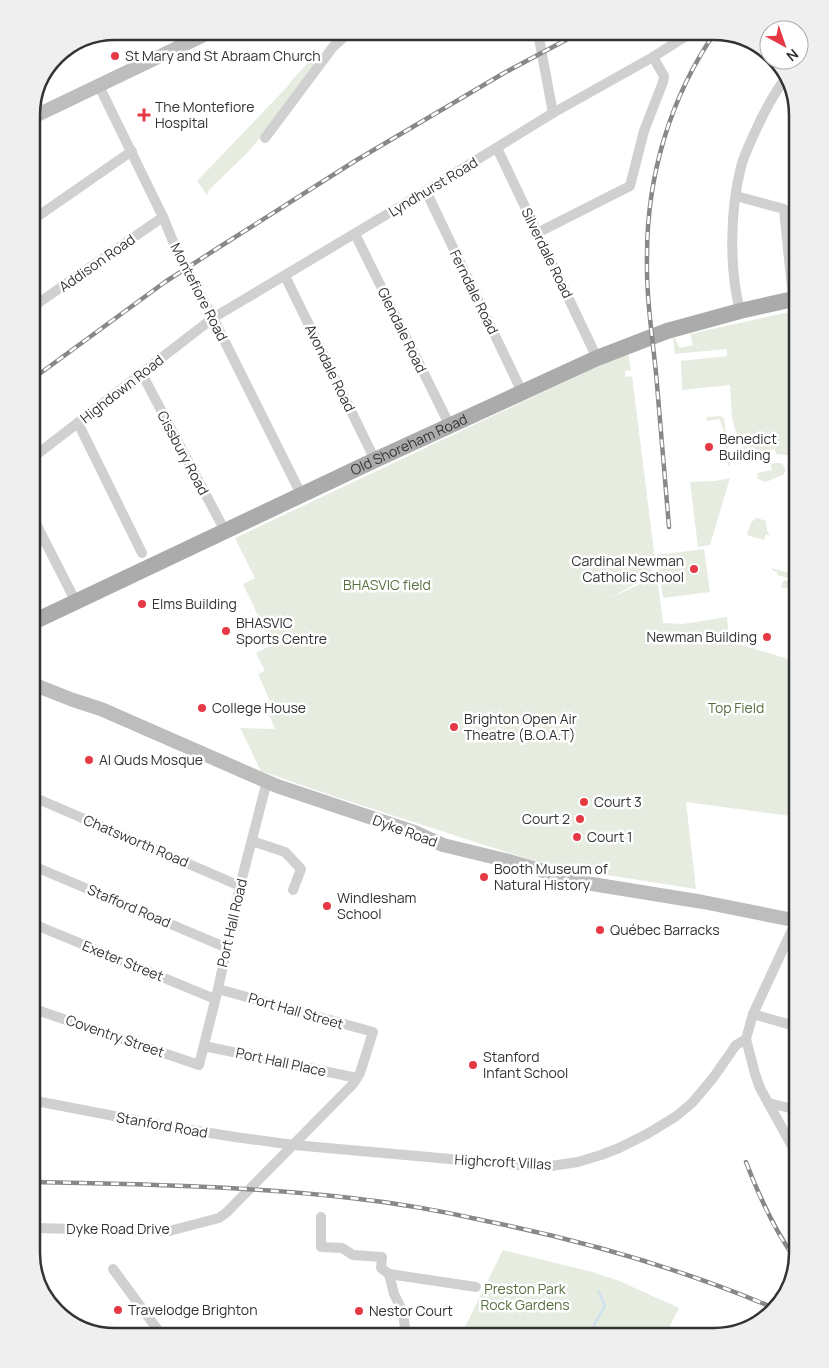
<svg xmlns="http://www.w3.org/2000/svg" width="829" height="1368" font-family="Manrope,sans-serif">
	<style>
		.green { fill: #e6ecdf }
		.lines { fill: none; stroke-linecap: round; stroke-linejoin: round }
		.stream { stroke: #cfe2ee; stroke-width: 2.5 }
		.street { stroke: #d0d0d0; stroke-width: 10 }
		.secondary { stroke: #bdbdbd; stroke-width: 14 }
		.primary { stroke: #ababab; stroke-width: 16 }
		.rail-casing { stroke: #888; stroke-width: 4.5 }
		.rail { stroke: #fff; stroke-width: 2.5; stroke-dasharray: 8; stroke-linecap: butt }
		.poi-dot { fill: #e63946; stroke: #fff; stroke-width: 2 }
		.labels { text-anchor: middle; stroke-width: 5; stroke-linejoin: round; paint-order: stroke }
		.poi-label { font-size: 14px; fill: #333; stroke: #fff; text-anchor: start }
		.street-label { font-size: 14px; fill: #333; stroke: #fff }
		.park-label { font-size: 14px; fill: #56703f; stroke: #fff }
		.rim { fill: none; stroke: #333; stroke-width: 2.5 }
	</style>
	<rect width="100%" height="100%" fill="#fff"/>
	<g class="green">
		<path d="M319,51L323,55L276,119L247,153L209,190L207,195L197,181L287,87L292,80Z"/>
		<path d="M798,310V456L776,454L775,449L748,454L739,443L732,418L730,385L682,390L681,361L727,356V349L675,354L673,338L674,337L680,348L693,345L690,334Z"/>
		<path d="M628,352L631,370L625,371V377L632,376L655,560L649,562L653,576L641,581L608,599L657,576L663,623L683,624L727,617L729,641L798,662V817L686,802L696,889L569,869L528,859L336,797L261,771L240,728L275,729L264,704L270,701L258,674L265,671L256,653L272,645L243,584L255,578L235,538Z"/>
		<path d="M720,416L724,419L730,465L728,466L723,427H722L720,419L707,421L706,417Z"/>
		<path d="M775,463H781C785,466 786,470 784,474L766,482L758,479L757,473L772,470L771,464Z"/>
		<path d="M730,478L710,545L698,547L690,482L715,481Z"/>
		<path d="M757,518L766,521L767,530L770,536L766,534L764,540L747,535L751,522Z"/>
		<path d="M704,549L710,592L663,598L657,555Z"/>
		<path d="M772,568L798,576L797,580L777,575V572L772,570Z"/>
		<path d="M784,580L795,583L793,590L781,587Z"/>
		<path d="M503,1250L592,1272L617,1280L679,1308L664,1337H460Z"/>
	</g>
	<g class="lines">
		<path class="stream" d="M596,1337V1329L594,1325L605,1306L599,1292"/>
		<g class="street">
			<path d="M538,33L553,113"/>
			<path d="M99,86L163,217L177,251L213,318L302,496"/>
			<path d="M265,138L324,59L333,47L346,35"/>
			<path d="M497,148L597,358"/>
			<path d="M426,191L522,392"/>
			<path d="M736,196L784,209L793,299"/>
			<path d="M31,221L132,151"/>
			<path d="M537,233L630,186L644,131L663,82L664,76L653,57"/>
			<path d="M355,234L450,426"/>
			<path d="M285,276L375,460"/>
			<path d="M31,308L163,217"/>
			<path d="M740,311C729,268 730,210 741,167C744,155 750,143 755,132C764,112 774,93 787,76"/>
			<path d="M142,374L225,531"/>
			<path d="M78,423L142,553"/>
			<path d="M31,459L213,318L426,191L553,113L653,57L689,34"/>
			<path d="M31,514L76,602"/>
			<path d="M31,796L240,886"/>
			<path d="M252,841L285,852L301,869L293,890"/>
			<path d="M31,865L227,948"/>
			<path d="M31,923L215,999"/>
			<path d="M31,1008L199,1065L218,989L240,886L267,781"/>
			<path d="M753,1014L798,1027"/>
			<path d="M746,1039L755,1074L760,1088L792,1146L798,1154"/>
			<path d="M204,1046L357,1078"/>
			<path d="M31,1100L166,1126L235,1137L294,1145L517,1165L551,1166L578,1162L601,1155L619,1148L647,1134L675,1117L692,1103L713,1078L736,1045L746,1039L753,1014L791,932L798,920"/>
			<path d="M768,1103L798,1110"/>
			<path d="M321,1217V1247L342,1248L353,1255L382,1257L381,1268L389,1274L476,1287"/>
			<path d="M31,1228L169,1231L219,1218L227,1212L353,1084L360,1073L373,1032L218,989"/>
			<path d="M113,1269L163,1337"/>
			<path d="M389,1274L394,1294L403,1312L406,1337"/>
		</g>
		<g class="secondary">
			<path d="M31,118L202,36"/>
			<path d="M31,681L35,685L73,700L101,709L277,786L414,832L443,845L505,860L586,883L703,902L798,921"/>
		</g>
		<path class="primary" id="s1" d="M31,623L375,460L597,358L667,331L740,311L798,298"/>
		<g class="rail-casing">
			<g id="rail">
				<path d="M31,380L165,282L221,246L355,161L504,73L579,33"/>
				<path d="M669,527C665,476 660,424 656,373C652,334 646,295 647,256C647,176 670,97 716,31"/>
				<path d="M746,1162C759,1196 774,1230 796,1260"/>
				<path d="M31,1182C138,1184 245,1186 351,1198C397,1203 442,1211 486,1221C585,1241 682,1269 774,1308"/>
			</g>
		</g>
		<use href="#rail" class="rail"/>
	</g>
	<g class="poi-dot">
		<circle cx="115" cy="56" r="5"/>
		<path d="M141.5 107.5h5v5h5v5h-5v5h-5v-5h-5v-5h5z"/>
		<circle cx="709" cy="447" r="5"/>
		<circle cx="694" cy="569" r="5"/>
		<circle cx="142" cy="604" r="5"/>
		<circle cx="226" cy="631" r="5"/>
		<circle cx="767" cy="637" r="5"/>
		<circle cx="202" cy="708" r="5"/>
		<circle cx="454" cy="727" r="5"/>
		<circle cx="89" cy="760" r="5"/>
		<circle cx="584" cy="802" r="5"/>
		<circle cx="580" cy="819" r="5"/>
		<circle cx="577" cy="837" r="5"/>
		<circle cx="484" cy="877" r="5"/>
		<circle cx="327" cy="906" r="5"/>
		<circle cx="600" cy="930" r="5"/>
		<circle cx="473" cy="1065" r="5"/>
		<circle cx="118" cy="1310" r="5"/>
		<circle cx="359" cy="1311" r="5"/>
	</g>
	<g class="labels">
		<g class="poi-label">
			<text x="125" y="61">St Mary and St Abraam Church</text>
			<text x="155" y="112">The Montefiore<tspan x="155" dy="16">Hospital</tspan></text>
			<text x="719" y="444">Benedict<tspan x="719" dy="16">Building</tspan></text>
			<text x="684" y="566" text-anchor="end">Cardinal Newman<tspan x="684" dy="16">Catholic School</tspan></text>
			<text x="152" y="609">Elms Building</text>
			<text x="236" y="628">BHASVIC<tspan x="236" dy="16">Sports Centre</tspan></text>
			<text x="757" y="642" text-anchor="end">Newman Building</text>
			<text x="212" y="713">College House</text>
			<text x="464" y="724">Brighton Open Air<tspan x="464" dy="16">Theatre (B.O.A.T)</tspan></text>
			<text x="99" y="765">Al Quds Mosque</text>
			<text x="594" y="807">Court 3</text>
			<text x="570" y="824" text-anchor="end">Court 2</text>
			<text x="587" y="842">Court 1</text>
			<text x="494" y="874">Booth Museum of<tspan x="494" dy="16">Natural History</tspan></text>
			<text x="337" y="903">Windlesham<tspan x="337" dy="16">School</tspan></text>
			<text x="610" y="935">Québec Barracks</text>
			<text x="483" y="1062">Stanford<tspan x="483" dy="16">Infant School</tspan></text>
			<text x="128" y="1315">Travelodge Brighton</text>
			<text x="369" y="1316">Nestor Court</text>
		</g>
		<g class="street-label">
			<text transform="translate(433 187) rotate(-31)" y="5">Lyndhurst Road</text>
			<text transform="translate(547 253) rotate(64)" y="5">Silverdale Road</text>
			<text transform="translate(97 263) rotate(-35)" y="5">Addison Road</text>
			<text transform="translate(199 292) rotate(63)" y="5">Montefiore Road</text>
			<text transform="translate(474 292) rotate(64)" y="5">Ferndale Road</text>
			<text transform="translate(402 330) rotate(64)" y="5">Glendale Road</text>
			<text transform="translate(330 368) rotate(64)" y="5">Avondale Road</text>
			<text transform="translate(122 389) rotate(-38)" y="5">Highdown Road</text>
			<text dy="5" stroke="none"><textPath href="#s1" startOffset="418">Old Shoreham Road</textPath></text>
			<text transform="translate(183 453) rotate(62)" y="5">Cissbury Road</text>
			<text transform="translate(405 831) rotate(20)" y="5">Dyke Road</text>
			<text transform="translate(136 841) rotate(23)" y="5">Chatsworth Road</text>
			<text transform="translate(129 906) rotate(23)" y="5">Stafford Road</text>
			<text transform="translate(232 923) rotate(-77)" y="5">Port Hall Road</text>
			<text transform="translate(123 961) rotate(22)" y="5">Exeter Street</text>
			<text transform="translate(296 1011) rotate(16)" y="5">Port Hall Street</text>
			<text transform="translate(115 1036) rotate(19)" y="5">Coventry Street</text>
			<text transform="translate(281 1062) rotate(12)" y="5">Port Hall Place</text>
			<text transform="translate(162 1125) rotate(10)" y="5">Stanford Road</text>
			<text transform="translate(503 1162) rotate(3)" y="5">Highcroft Villas</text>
			<text x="118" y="1234">Dyke Road Drive</text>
		</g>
		<g class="park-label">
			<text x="387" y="590">BHASVIC field</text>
			<text x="736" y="713">Top Field</text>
			<text x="525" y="1294">Preston Park<tspan x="525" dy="16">Rock Gardens</tspan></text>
		</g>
	</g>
	<path d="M0 0H829V1368H0ZM115 40H714A75 75 0 0 1 789 115V1253A75 75 0 0 1 714 1328H115A75 75 0 0 1 40 1253V115A75 75 0 0 1 115 40Z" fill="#efefef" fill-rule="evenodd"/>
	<path class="rim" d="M115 40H714A75 75 0 0 1 789 115V1253A75 75 0 0 1 714 1328H115A75 75 0 0 1 40 1253V115A75 75 0 0 1 115 40Z"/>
	<g transform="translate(784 45) rotate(140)"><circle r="24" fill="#ffffff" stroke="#adadad"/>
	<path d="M0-4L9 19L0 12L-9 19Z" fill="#e63946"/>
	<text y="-8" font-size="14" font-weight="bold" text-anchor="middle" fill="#333333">N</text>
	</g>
</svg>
